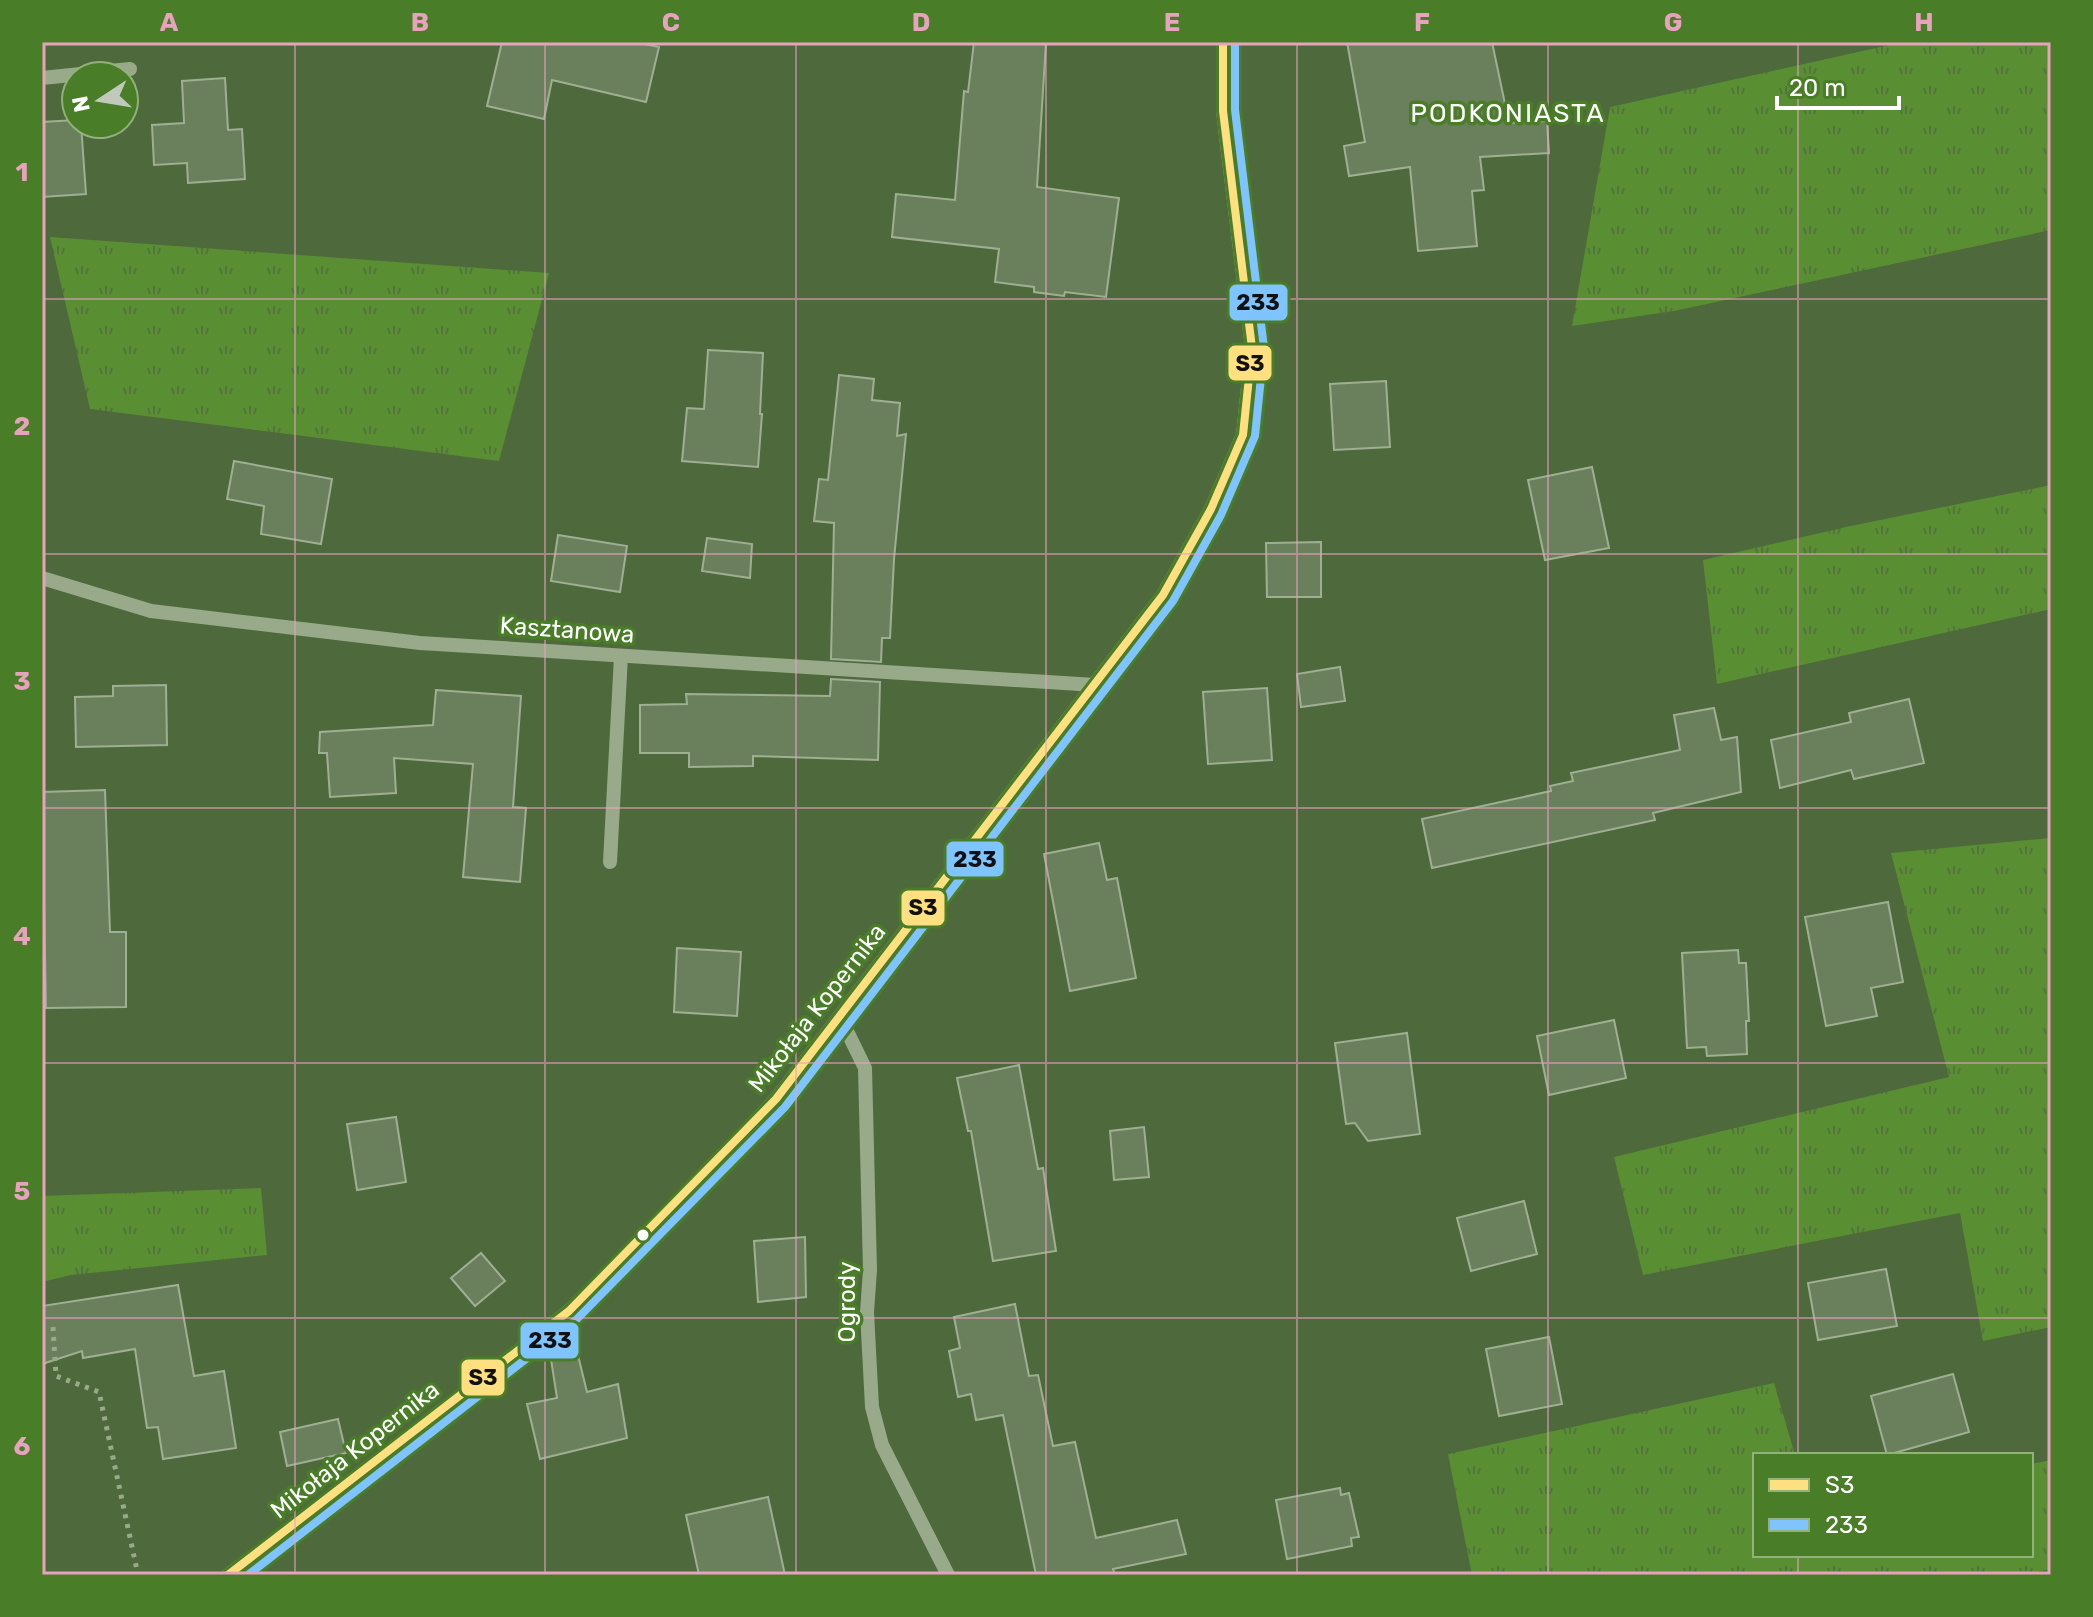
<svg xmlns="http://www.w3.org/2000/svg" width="2093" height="1617" font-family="Rubik,sans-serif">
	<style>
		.grass { fill: url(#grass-tufts) }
		.building { fill: #6a7f5b; stroke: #9faf93; stroke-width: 2 }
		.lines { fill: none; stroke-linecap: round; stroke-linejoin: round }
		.path { stroke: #99aa8b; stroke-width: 5; stroke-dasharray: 4 6; stroke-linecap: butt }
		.minor { stroke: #99aa8b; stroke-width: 14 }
		.bus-1-casing { stroke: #4a7d27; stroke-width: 14 }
		.bus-2-casing { stroke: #4a7d27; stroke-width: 14 }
		.bus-1 { stroke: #ffe080; stroke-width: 8 }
		.bus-2 { stroke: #80c4ff; stroke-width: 8 }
		.grid { fill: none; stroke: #e7a3bd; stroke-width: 2; stroke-opacity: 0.55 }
		.bus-dot { fill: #fff; stroke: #4a7d27; stroke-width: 3 }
		.labels { text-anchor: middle; stroke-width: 7; stroke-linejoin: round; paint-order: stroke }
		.street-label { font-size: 24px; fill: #fff; stroke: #4a7d27 }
		.neighbourhood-label { font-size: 26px; letter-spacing: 2px; fill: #fff; stroke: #4a7d27 }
		.line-badge { stroke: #4a7d27; stroke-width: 3 }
		.pale-badge-label { font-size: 22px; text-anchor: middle; font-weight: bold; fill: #111 }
		.neatline { fill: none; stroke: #e7a3bd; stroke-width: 3 }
		.grid-label { font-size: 26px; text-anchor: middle; font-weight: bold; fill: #e7a3bd }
	</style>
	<defs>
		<pattern id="grass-tufts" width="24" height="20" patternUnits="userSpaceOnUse" patternTransform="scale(2)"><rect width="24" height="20" fill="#598e33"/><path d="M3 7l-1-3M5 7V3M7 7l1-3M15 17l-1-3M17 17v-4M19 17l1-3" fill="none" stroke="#54743d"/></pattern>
	</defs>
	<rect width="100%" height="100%" fill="#4e693b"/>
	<g class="grass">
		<path d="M1903,42H2051V230L1674,311L1572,326L1610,107Z"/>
		<path d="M50,237L549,273L499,461L90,409Z"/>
		<path d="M2051,485V609L1717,684L1703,560L1846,527Z"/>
		<path d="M2051,838V1327L1983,1341L1960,1213L1643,1275L1614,1157L1949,1077L1891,853Z"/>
		<path d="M261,1188L267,1255L71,1275L42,1282V1196Z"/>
		<path d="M1774,1383L1795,1455H1755V1555H2031V1464L2051,1460V1569L2020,1575H1472L1448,1454Z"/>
	</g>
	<g class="building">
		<path d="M502,42H635L659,47L646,102L552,80L544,119L487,106Z"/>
		<path d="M974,42H1046L1037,187L1119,198L1106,297L1065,292L1064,296L1034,292V287L995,282L999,249L892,237L896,194L955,200L964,91L968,92Z"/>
		<path d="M1347,42H1492L1509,123L1547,121L1549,153L1480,157L1484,190L1472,191L1477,246L1418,251L1410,167L1349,176L1344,146L1365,142Z"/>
		<path d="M225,78L228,130L242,129L245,179L188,183L187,163L154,165L152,125L184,123L182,81Z"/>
		<path d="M76,120V124H81L86,194L42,197V122Z"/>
		<path d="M708,350L763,353L760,414H762L758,467L682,461L687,408L704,409Z"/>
		<path d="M839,375L874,379L872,400L900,403L897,436L906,434L894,559L890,638H882L881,662L831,659L834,523L814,521L819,479L828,480Z"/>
		<path d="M1386,381L1390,447L1334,450L1330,384Z"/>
		<path d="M234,461L332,479L321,544L261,534L264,506L227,499Z"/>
		<path d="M1592,467L1609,548L1545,560L1528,480Z"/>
		<path d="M558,535L627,546L620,592L551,581Z"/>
		<path d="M707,538L752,544L750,578L702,571Z"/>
		<path d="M1321,542V597H1267L1266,543Z"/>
		<path d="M1340,667L1345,701L1301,707L1297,674Z"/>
		<path d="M831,679L880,682L878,760L753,756V766L689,767V753H640V705L687,704L686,694L830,696Z"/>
		<path d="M166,685L167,745L76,747L75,697L113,696V686Z"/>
		<path d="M1267,688L1272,760L1208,764L1203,692Z"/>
		<path d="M436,690L521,696L513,807L526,808L520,882L463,877L473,764L394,758L396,793L330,797L327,753H319L320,732L433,725Z"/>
		<path d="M1909,699L1924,763L1854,779L1851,770L1780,788L1771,740L1851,722L1849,713Z"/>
		<path d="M1714,708L1721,740L1737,737L1741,792L1653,813L1655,820L1432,868L1422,819L1551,791L1550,786L1573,781L1571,773L1680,750L1674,715Z"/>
		<path d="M105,790L110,932H126V1007L46,1008L42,792Z"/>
		<path d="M1099,843L1107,880L1117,878L1136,978L1070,991L1044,854Z"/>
		<path d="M1888,902L1903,982L1871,988L1877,1016L1826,1026L1805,917Z"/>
		<path d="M677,948L741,952L737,1016L674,1012Z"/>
		<path d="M1738,950L1739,963H1746L1749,1021H1746L1747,1054L1707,1056L1706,1047L1687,1048L1682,953Z"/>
		<path d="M1614,1020L1626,1078L1549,1095L1537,1036Z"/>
		<path d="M1407,1033L1420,1134L1368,1141L1355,1123L1346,1124L1335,1043Z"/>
		<path d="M1019,1065L1038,1169L1043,1168L1056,1251L993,1261L971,1131H968L957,1078Z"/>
		<path d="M396,1117L406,1182L357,1190L347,1124Z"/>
		<path d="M1144,1127L1149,1177L1114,1180L1110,1131Z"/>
		<path d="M1524,1201L1537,1254L1471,1271L1457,1218Z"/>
		<path d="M805,1237L806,1297L758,1302L754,1241Z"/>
		<path d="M481,1253L505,1281L475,1306L451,1278Z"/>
		<path d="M1886,1269L1897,1326L1818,1340L1808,1283Z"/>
		<path d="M178,1285L194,1376L224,1371L236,1448L163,1459L158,1427L147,1428L135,1349L83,1358L82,1351L42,1364V1306Z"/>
		<path d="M1015,1304L1029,1376L1038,1375L1053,1446L1075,1442L1096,1538L1177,1520L1186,1554L1113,1569L1115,1575H1036L1003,1415L976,1420L971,1394L958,1397L949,1351L960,1348L954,1317Z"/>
		<path d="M570,1323L587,1392L618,1384L627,1438L540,1459L527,1404L557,1398L548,1340Z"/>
		<path d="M1549,1337L1562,1404L1499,1416L1486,1349Z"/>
		<path d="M1953,1374L1969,1432L1887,1455L1871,1396Z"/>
		<path d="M338,1419L346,1453L287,1466L280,1432Z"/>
		<path d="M1340,1488L1341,1495L1349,1493L1359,1537L1351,1538L1352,1546L1287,1559L1276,1500Z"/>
		<path d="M768,1497L785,1575H699L686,1515Z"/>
	</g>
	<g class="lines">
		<path class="path" d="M53,1327L56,1376L99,1392L138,1575"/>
		<g class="minor">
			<path d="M42,78L130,69"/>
			<path d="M42,578L151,611L420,643L1095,685"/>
			<path d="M610,862L621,656"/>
			<path d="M840,1017L865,1068L870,1270L867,1312L872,1407L882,1445L948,1575"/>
			<path d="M228,1575L319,1507L569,1311L640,1241L776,1099L1163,595L1211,509L1243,435L1252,348L1223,111V42"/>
		</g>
		<g class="bus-1-casing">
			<path id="bus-1" d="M228,1575L569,1311L776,1099L1163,595L1211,509L1243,435L1252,348L1223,111V42"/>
		</g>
		<g class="bus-2-casing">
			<path id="bus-2" d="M248,1575L576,1320L785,1107L1173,601L1221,515L1255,436L1264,348L1235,110V42"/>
		</g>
		<use href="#bus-1" class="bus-1"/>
		<use href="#bus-2" class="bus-2"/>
	</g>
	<path class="grid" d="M295,42V1575M545,42V1575M796,42V1575M1046,42V1575M1297,42V1575M1548,42V1575M1798,42V1455M42,299H2051M42,554H2051M42,808H2051M42,1063H2051M42,1318H2051M1798,1555V1575"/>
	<circle class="bus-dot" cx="643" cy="1235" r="7"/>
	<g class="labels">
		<g class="street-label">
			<text transform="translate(567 630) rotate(4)" y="8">Kasztanowa</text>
			<text transform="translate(817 1008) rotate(-52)" y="8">Mikołaja Kopernika</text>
			<text transform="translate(847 1302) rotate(-90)" y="8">Ogrody</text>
			<text transform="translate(355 1450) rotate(-38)" y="8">Mikołaja Kopernika</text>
		</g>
		<g class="neighbourhood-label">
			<text x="1508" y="122">PODKONIASTA</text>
		</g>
	</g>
	<g class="line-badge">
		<rect x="1228" y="283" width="61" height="39" rx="8" fill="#80c4ff"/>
		<rect x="1227" y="344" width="46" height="38" rx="8" fill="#ffe080"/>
		<rect x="945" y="840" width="60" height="38" rx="8" fill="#80c4ff"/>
		<rect x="900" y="889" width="46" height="38" rx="8" fill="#ffe080"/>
		<rect x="519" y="1321" width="61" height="39" rx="8" fill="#80c4ff"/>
		<rect x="460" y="1358" width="46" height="39" rx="8" fill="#ffe080"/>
	</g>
	<g class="pale-badge-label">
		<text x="1258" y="310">233</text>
		<text x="1250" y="371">S3</text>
		<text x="975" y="867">233</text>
		<text x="923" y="915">S3</text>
		<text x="550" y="1348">233</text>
		<text x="483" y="1385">S3</text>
	</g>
	<rect width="2093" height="1617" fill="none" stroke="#4a7d27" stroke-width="88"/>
	<rect x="1753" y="1453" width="280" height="104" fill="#4a7d27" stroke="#92b17d" stroke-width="2"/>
	<rect x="1769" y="1479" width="40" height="12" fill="#ffe080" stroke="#92b17d" stroke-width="2"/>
	<text x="1825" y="1493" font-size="24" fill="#ffffff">S3</text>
	<rect x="1769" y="1519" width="40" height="12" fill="#80c4ff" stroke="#92b17d" stroke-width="2"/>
	<text x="1825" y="1533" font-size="24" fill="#ffffff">233</text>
	<g transform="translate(100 100) rotate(258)"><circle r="38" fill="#4a7d27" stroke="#92b17d" stroke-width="2"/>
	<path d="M0-6L14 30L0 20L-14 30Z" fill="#c1caba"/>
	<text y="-12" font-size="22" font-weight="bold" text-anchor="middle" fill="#ffffff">N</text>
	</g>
	<path d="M1777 96v12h122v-12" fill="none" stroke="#ffffff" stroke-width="4"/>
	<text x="1789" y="96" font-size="24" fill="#ffffff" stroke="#4a7d27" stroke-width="6" paint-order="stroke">20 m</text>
	<rect x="44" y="44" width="2005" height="1529" class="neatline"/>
	<g class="grid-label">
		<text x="169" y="31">A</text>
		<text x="420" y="31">B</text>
		<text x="671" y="31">C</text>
		<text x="921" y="31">D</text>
		<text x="1172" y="31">E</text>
		<text x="1422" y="31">F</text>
		<text x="1673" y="31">G</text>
		<text x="1924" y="31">H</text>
		<text x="22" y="181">1</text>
		<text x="22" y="435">2</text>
		<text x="22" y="690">3</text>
		<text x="22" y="945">4</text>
		<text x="22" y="1200">5</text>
		<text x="22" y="1455">6</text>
	</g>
</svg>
